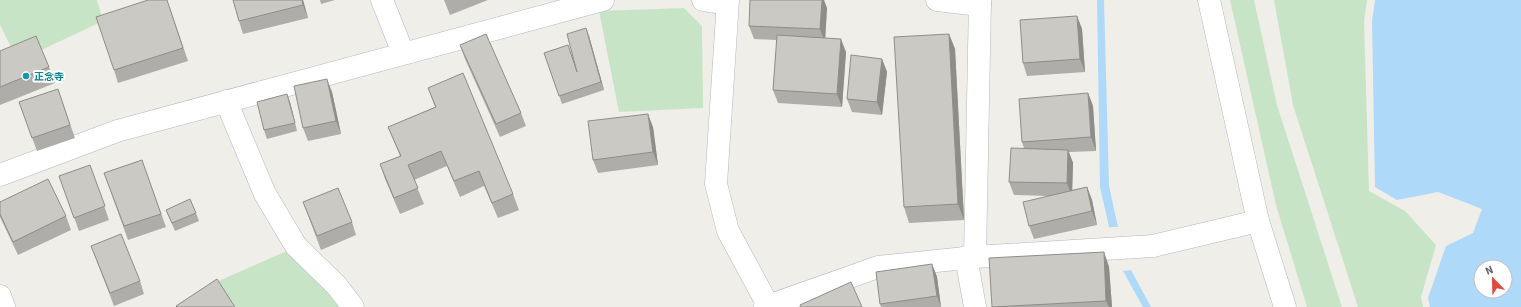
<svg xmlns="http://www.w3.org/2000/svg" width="1521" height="307" font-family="'Source Sans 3','Noto Sans JP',sans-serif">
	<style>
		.green { fill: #c7e5c6 }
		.water { fill: #afd9f9; fill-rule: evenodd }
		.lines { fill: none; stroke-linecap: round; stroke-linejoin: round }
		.minor-casing { stroke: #b5b7bb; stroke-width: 23 }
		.minor { stroke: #fff; stroke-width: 22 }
		.wall { fill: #afada9 }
		.shaded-wall { fill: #8e8d89 }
		.building { fill: #cbc9c4; stroke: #8e8d89 }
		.culture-dot { fill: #0f9aa8; stroke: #fff; stroke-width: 1.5 }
		.labels { text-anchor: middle; stroke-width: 4; stroke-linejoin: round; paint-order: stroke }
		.culture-label { font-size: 10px; font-weight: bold; fill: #0d838f; stroke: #fff; text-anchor: start }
	</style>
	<rect width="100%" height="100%" fill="#f0eee8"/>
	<g class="green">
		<path d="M0,0H97L103,21L18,61L0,25Z"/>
		<path d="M1230,0H1254L1277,105L1342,307H1307L1276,205Z"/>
		<path d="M1274,0H1367L1364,21L1369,191L1405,211L1436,245L1421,297L1423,307H1358L1293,105Z"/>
		<path d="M684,8L702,26L703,108L619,112L599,11Z"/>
		<path d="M289,250L342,307H236L214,283Z"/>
	</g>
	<g class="water">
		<path d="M1097,0H1104L1109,186L1118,227H1109L1100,187Z"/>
		<path d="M1375,0H1521V307H1430L1428,298L1446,246L1473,233L1482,209L1438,192L1397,200L1375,187L1372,21ZM1481,267H1505V291H1481Z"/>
		<path d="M1131,270L1151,307H1143L1123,271Z"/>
	</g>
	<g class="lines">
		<g class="minor-casing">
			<g id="minor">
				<path d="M382,0L403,53"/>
				<path d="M703,0L727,4"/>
				<path d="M728,0L716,184L728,231L769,307"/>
				<path d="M937,0L980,5"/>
				<path d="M1209,0L1258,221L1285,307"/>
				<path d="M226,101L265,194L296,246L336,285L353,307"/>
				<path d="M0,175L117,131L603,0"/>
				<path d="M966,257L975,307"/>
				<path d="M975,257L980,0"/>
				<path d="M0,296L4,307"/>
				<path d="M765,307L878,267L975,257L1153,246L1258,221"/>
			</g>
		</g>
		<use href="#minor" class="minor"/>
	</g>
	<g class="wall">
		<path d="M233,0H303L308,18L243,34L239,21Z"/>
		<path d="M320,0H335L321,4Z"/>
		<path d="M444,0H488L450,15Z"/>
		<path d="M170,8L188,61L118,83L114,70Z"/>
		<path d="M827,8L825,38L846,52L842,107L778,103L773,90L777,40L754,39L749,26Z"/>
		<path d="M1077,16L1082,29L1085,72L1027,76L1023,63Z"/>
		<path d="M949,34L955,49L964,220L909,223L904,207Z"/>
		<path d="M589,36L604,90L562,104L544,53L577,70Z"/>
		<path d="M460,45L521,113L526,126L500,137L465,59Z"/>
		<path d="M0,51L49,67L55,83L0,105Z"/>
		<path d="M882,59L887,72L882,115L852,112L847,99Z"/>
		<path d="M428,88L513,194L519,210L498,218L484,186L460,197L447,166L414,180L424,204L400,214L385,179L380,164L400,156L388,127L435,107Z"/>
		<path d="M58,89L75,138L37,151L19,102Z"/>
		<path d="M332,92L341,134L308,141L303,128Z"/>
		<path d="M1088,93L1093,106L1096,151L1069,152L1073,163L1072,190L1087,187L1092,200L1097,225L1034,239L1029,226L1049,196L1014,195L1009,182L1024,148L1022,142Z"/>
		<path d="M290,102L297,131L267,139L264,130Z"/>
		<path d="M653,127L658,165L598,173L593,160Z"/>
		<path d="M142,160L166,227L128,240L104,173Z"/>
		<path d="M90,165L109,220L79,231L59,176Z"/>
		<path d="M0,202L66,216L71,230L18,255L0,217Z"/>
		<path d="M303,202L352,222L356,235L321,250Z"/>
		<path d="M166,210L196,213L199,221L175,231Z"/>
		<path d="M91,246L140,281L144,294L114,306Z"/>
		<path d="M1104,252L1109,267L1112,307H992Z"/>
		<path d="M932,264L937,277L941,307H881L880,304Z"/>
	</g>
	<g class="shaded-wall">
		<path d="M302,0H303L308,18L303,5Z"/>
		<path d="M822,0H824L827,8L825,42L820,29Z"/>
		<path d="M1077,16L1082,29L1085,72L1080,59Z"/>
		<path d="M586,28L589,36L604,90L601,82Z"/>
		<path d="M949,34L955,49L964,220L958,204Z"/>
		<path d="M841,39L846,52L842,107L837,94Z"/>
		<path d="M882,59L887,72L882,115L877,102Z"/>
		<path d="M327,79L332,92L341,134L336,121Z"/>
		<path d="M1088,93L1093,106L1096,151L1091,137Z"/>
		<path d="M287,94L290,102L297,131L295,123Z"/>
		<path d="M648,114L653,127L658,165L653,152Z"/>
		<path d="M1068,150L1073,163L1072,197L1067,183Z"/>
		<path d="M1087,187L1092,200L1097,225L1092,211Z"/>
		<path d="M1104,252L1109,267L1112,307H1109L1106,301Z"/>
		<path d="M932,264L937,277L941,307L937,296Z"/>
	</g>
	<g class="building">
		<path d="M148,0H167L183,48L114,70L96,17Z"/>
		<path d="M233,0H302L303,5L239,21Z"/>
		<path d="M750,0H822L820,29L749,26Z"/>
		<path d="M1077,16L1080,59L1023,63L1020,20Z"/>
		<path d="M586,28L601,82L559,96L544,53L568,45L577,72L567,34Z"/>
		<path d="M486,34L521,113L496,124L460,45Z"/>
		<path d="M949,34L958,204L904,207L894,37Z"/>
		<path d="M777,35L841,39L837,94L773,90Z"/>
		<path d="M36,36L49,67L0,87V51Z"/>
		<path d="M851,55L882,59L877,102L847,99Z"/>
		<path d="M463,73L513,194L492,203L479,171L454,181L441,151L408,165L418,188L394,198L380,164L401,156L388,127L436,107L428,88Z"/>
		<path d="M327,79L336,121L303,128L294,86Z"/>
		<path d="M58,89L70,125L32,138L19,102Z"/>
		<path d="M1088,93L1091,137L1022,142L1019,99Z"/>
		<path d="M287,94L295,123L264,130L257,102Z"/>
		<path d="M648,114L653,152L593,160L588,121Z"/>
		<path d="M1011,148L1068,150L1067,183L1009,182Z"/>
		<path d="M142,160L161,214L124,226L104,173Z"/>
		<path d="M90,165L105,206L74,218L59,176Z"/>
		<path d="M48,179L66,216L13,242L0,214V202Z"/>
		<path d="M1087,187L1092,211L1029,226L1023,202Z"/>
		<path d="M338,188L352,222L317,236L303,202Z"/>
		<path d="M190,199L196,213L172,223L166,210Z"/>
		<path d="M121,234L140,281L110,293L91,246Z"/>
		<path d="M1104,252L1106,301L992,307L989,258Z"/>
		<path d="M932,264L937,296L880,304L876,272Z"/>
		<path d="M217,279L235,307H177L176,306Z"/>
		<path d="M851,282L862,307H801L800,305Z"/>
	</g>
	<circle class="culture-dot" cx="26" cy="76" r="4"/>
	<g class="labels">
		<g class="culture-label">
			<text x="34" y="80">正念寺</text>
		</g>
	</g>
	<g transform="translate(1493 279) rotate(337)"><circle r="19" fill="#ffffff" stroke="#bfc0c2"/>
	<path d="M0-3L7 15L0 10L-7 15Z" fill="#dd4c41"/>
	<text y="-6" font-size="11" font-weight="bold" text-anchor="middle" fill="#5f6267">N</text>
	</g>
</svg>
